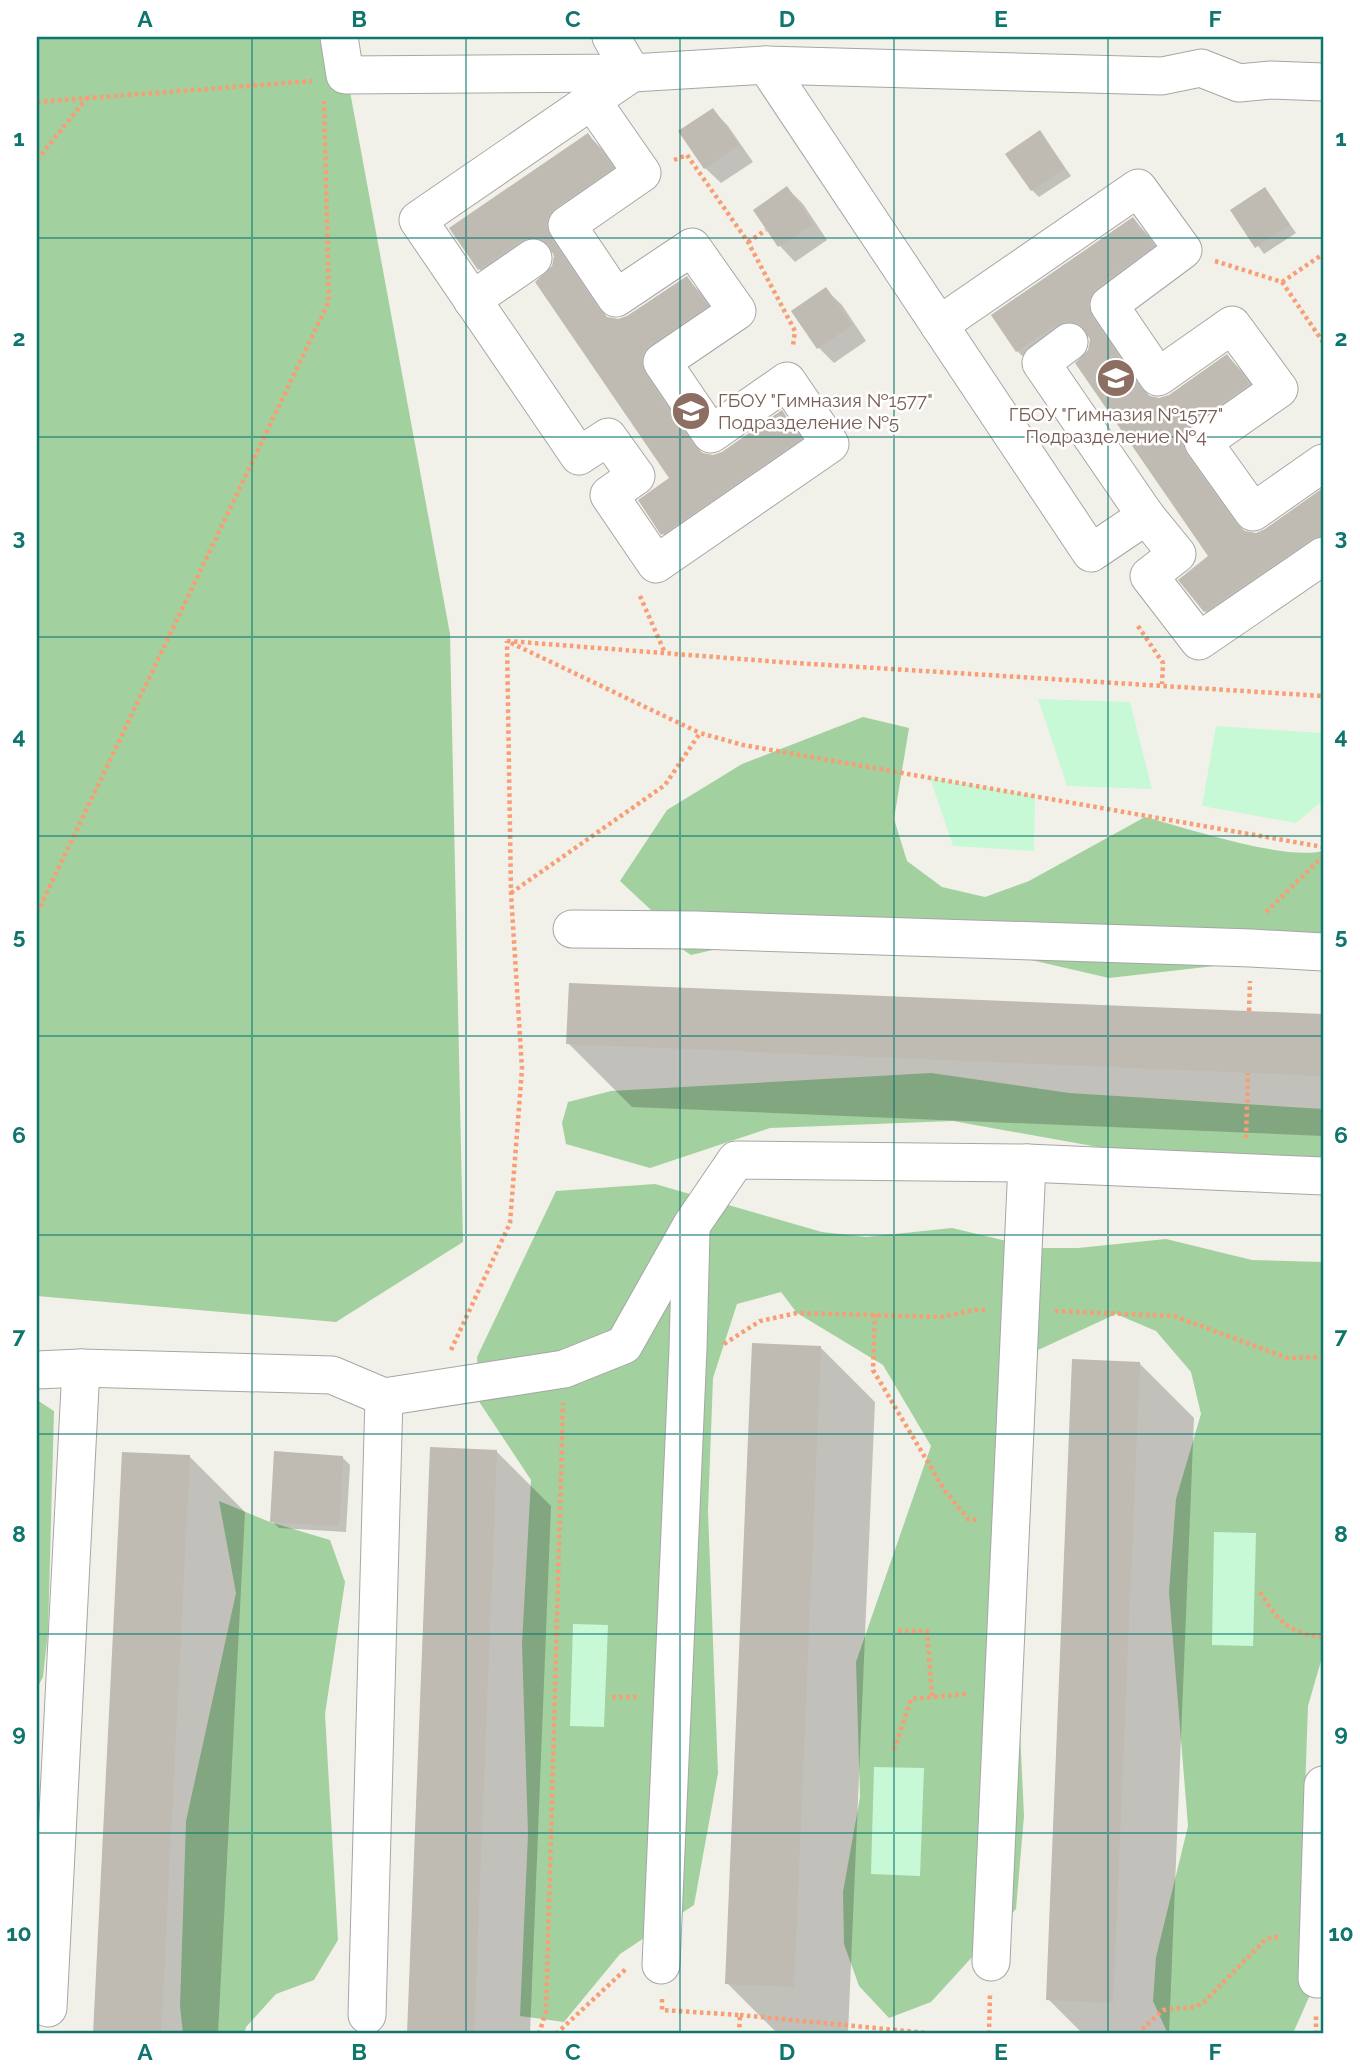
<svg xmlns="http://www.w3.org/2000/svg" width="1360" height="2071" font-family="Raleway,sans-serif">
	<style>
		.forest { fill: #a3d09f }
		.park { fill: #c8f9d6 }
		.shadow { fill: #0003 }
		.building { fill: #bfbab2 }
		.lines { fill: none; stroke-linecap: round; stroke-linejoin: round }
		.minor-casing { stroke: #a6a6a6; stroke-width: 39 }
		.path { stroke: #f89d74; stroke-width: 4.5; stroke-dasharray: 3.5 3.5; stroke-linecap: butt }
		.minor { stroke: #fff; stroke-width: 37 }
		.grid { fill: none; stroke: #0f766e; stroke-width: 2; stroke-opacity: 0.55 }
		.labels { text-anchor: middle; stroke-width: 5; stroke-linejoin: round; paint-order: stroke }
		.education-label { font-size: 19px; fill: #785e54; stroke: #fff; text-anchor: start }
		.neatline { fill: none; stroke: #0f766e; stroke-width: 2.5 }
		.grid-label { font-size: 23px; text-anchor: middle; font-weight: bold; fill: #0f766e }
	</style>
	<rect width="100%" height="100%" fill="#f2f1e9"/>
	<g class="forest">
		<path d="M37,37H340L450,634L463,1242L336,1322L37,1296Z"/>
		<path d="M863,717L909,728L894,819L907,861L942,887L985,897L1029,881L1145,817C1187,828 1284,861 1323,851V963L1250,962L1109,978L849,918L691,955L653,930L651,910L620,881L667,810L742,764Z"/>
		<path d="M931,1073L1069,1093L1323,1109V1182L1309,1185L953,1121L770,1128L650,1168L566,1144L562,1123L568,1102L611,1091Z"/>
		<path d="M655,1184L822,1232L866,1237L952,1228L1036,1248H1078L1166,1239L1252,1260L1323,1262V1654L1308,1706L1305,1793L1317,1979L1294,2031L1291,2034H1168L1153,2001L1156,1957L1188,1826L1169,1592L1176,1499L1201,1414L1191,1372L1156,1331L1116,1314L1038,1350L1021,1387L1010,1520L1024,1816L1016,1909L931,2002L889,2018L859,1986L844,1944L843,1892L860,1797L856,1662L931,1446L883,1365L797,1313L781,1292L737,1304L713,1378L708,1511L718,1773L694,1905L620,1954L564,2022L520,2016L528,1834L522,1644L531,1480L480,1403L477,1357L556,1191Z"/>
		<path d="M37,1400L54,1411L48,1632L43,1677L37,1688Z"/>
		<path d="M219,1501L270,1522L330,1540L345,1582L325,1714L338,1940L314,1980L276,1994L246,2027L244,2034H183L180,2006L186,1821L236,1593Z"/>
	</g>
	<g class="park">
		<path d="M1038,699L1130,702L1152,789L1067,786Z"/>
		<path d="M1216,726L1323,733V800L1296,823L1202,806Z"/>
		<path d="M930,778L1035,796L1034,851L953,846Z"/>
		<path d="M1214,1532L1256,1533L1253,1646L1212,1645Z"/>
		<path d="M573,1624L608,1625L604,1727L570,1726Z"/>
		<path d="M874,1767L924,1768L920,1876L871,1874Z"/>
	</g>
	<g class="shadow">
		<path d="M713,110L728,126L753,162L721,183L705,168Z"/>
		<path d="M1040,132L1071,176L1039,197L1032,190Z"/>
		<path d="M588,135L604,151L627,184L565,254L608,319L618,321L628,317L686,278L702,294L722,322L660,391L703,455L714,457L723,453L781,413L797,428L815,455L678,549L663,534L671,478L554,267L555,253L547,252L495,285L479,269L451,229Z"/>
		<path d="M787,188L803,204L827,240L795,262L780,246Z"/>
		<path d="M1265,189L1296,233L1264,254L1233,211Z"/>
		<path d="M1133,219L1148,235L1168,262L1107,334L1150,398L1159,400L1171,396L1227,356L1243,372L1264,400L1197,460L1201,472L1245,533L1254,535L1265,531L1323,491V556L1220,627L1205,611L1210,556L1090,350L1091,337L1082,336L1033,366L1017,351Z"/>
		<path d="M826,290L842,305L866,341L834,363L818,347Z"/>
		<path d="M570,984L1323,1016V1136L632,1107L568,1043Z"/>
		<path d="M820,1347L875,1402L848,2034H778L727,1983Z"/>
		<path d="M1139,1363L1194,1418L1169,2034H1083L1048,1999Z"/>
		<path d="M431,1449L496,1451L551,1506L530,2034H408Z"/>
		<path d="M123,1454L190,1457L245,1512L218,2034H95Z"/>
		<path d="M342,1457L350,1465L346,1532L279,1528L272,1521Z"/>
	</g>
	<g class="building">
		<path d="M713,108L739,145L704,169L678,131Z"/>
		<path d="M1040,130L1065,168L1031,191L1005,154Z"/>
		<path d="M588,133L613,168L555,208L548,215L546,226L550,237L599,310L607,317L618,319L627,316L687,276L708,306L650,345L643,352L641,363L645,374L694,446L703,453L713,455L722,452L782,410L801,439L661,535L638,500L669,478L535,282L552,266L554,256L550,246L541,239L531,237L521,241L478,270L449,228Z"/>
		<path d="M787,186L813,224L778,247L753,210Z"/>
		<path d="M1265,187L1290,225L1255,248L1230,210Z"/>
		<path d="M1133,217L1154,246L1096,288L1090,296L1088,306L1092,317L1141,389L1150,396L1159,398L1169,395L1227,354L1249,384L1190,425L1184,434L1182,443L1186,454L1236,524L1245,531L1256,533L1265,529L1323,488V534L1311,539L1204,612L1178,580L1208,556L1075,363L1088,350L1090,340L1086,330L1078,323L1066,321L1051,328L1016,352L991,315Z"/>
		<path d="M826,287L852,325L817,349L791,311Z"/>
		<path d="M569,983L1323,1014V1076L566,1044Z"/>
		<path d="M752,1343L821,1346L794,1987L725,1984Z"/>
		<path d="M1072,1359L1140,1362L1113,2003L1046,2000Z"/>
		<path d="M430,1447L497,1450L474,2034H407Z"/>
		<path d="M274,1451L343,1456L339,1526L270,1522Z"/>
		<path d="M122,1452L190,1455L161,2034H93Z"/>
	</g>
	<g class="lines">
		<g class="minor-casing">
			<g id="minor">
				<path d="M339,37L345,75L632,73L766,65L1162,76L1201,68L1239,83L1271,80L1323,82"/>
				<path d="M766,65L1091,553L1146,516"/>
				<path d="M592,101L642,173L567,225L616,298L692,247L737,311L662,362L711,434L787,381L830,444L656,564L609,495L636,476L608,437L579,456L418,220L632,73L611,37"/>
				<path d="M472,300L533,258"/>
				<path d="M939,325L1138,188L1183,250L1109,305L1158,377L1232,325L1279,389L1203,442L1253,512L1323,463"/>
				<path d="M1069,342L1041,363L1146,516L1177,554L1149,576L1199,641L1323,556"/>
				<path d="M572,929L696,930L1251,948L1323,952"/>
				<path d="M37,1370L81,1368L332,1375L384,1397L564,1369L624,1345L691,1226L736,1160L1027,1163L1323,1176"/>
				<path d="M991,1962L1027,1163"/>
				<path d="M661,1965L688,1349L691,1232"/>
				<path d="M1317,1979L1323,1785"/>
				<path d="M48,2008L81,1368"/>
				<path d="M367,2015L384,1397"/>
			</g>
		</g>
		<g class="path">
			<path d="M37,102L312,81"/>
			<path d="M37,160L87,98"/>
			<path d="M674,160L687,155L748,242L795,331L793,346"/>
			<path d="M748,242L766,230"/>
			<path d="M1215,261L1282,282L1323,342"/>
			<path d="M1282,282L1323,254"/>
			<path d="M640,596L665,653"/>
			<path d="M1138,626L1163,663L1162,684"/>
			<path d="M507,641L780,662L1323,696"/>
			<path d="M511,643L700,733"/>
			<path d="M511,893L665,785L700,733L743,745L1323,847"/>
			<path d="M1266,912L1323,856"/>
			<path d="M37,913L329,301L324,101"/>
			<path d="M1249,1011L1250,981"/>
			<path d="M1246,1138L1248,1073"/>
			<path d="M1055,1311L1174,1316L1287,1358L1323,1357"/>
			<path d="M875,1314L873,1370L945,1491L968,1519L978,1520"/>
			<path d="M724,1344L760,1321L797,1313L942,1317L975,1310H987"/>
			<path d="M451,1350L510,1223L522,1069L511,893L507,641"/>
			<path d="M1260,1592C1278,1621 1288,1633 1323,1637"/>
			<path d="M898,1631H927L932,1696"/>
			<path d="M612,1697H638"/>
			<path d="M894,1750L911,1699L967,1694"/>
			<path d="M662,1999V2010L740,2015L739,2034"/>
			<path d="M740,2015L938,2034"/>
			<path d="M539,2034L546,2011L563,1403"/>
			<path d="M556,2034L627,1968"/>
			<path d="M989,2034L990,1994"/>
			<path d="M1137,2034L1163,2010L1195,2007L1204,2002L1265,1940L1272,1937H1282"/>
			<path d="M1316,2034V2015"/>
		</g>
		<use href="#minor" class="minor"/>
	</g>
	<path class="grid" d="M252,37V2034M466,37V2034M680,37V2034M894,37V2034M1108,37V2034M37,238H1323M37,437H1323M37,637H1323M37,836H1323M37,1036H1323M37,1235H1323M37,1434H1323M37,1634H1323M37,1833H1323"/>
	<defs>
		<g id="school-disc" transform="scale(2.0125)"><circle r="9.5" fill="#8d6e63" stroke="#fff"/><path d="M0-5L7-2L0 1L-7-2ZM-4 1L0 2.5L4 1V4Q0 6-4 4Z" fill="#fff"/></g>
	</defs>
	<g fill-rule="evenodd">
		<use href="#school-disc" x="1116" y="378"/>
		<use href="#school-disc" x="691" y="411"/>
	</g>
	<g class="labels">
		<g class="education-label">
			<text x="718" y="407">ГБОУ "Гимназия №1577"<tspan x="718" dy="22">Подразделение №5</tspan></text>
			<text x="1116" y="421" text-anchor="middle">ГБОУ "Гимназия №1577"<tspan x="1116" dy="22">Подразделение №4</tspan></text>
		</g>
	</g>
	<rect width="1360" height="2071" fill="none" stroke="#ffffff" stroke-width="77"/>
	<rect x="38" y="38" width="1284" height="1994" class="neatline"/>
	<g class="grid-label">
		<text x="145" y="27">A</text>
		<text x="359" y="27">B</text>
		<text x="573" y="27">C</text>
		<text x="787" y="27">D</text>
		<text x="1001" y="27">E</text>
		<text x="1215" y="27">F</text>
		<text x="19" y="146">1</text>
		<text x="1341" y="146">1</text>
		<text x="19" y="346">2</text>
		<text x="1341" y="346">2</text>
		<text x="19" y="545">3</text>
		<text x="1341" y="545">3</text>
		<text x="19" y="744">4</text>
		<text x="1341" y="744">4</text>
		<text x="19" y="944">5</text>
		<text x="1341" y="944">5</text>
		<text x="19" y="1143">6</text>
		<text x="1341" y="1143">6</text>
		<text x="19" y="1343">7</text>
		<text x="1341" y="1343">7</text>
		<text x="19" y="1542">8</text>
		<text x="1341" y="1542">8</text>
		<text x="19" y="1741">9</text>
		<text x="1341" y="1741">9</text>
		<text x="19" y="1941">10</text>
		<text x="1341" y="1941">10</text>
		<text x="145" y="2060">A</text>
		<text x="359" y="2060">B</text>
		<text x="573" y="2060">C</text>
		<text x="787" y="2060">D</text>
		<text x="1001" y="2060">E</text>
		<text x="1215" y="2060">F</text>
	</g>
</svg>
